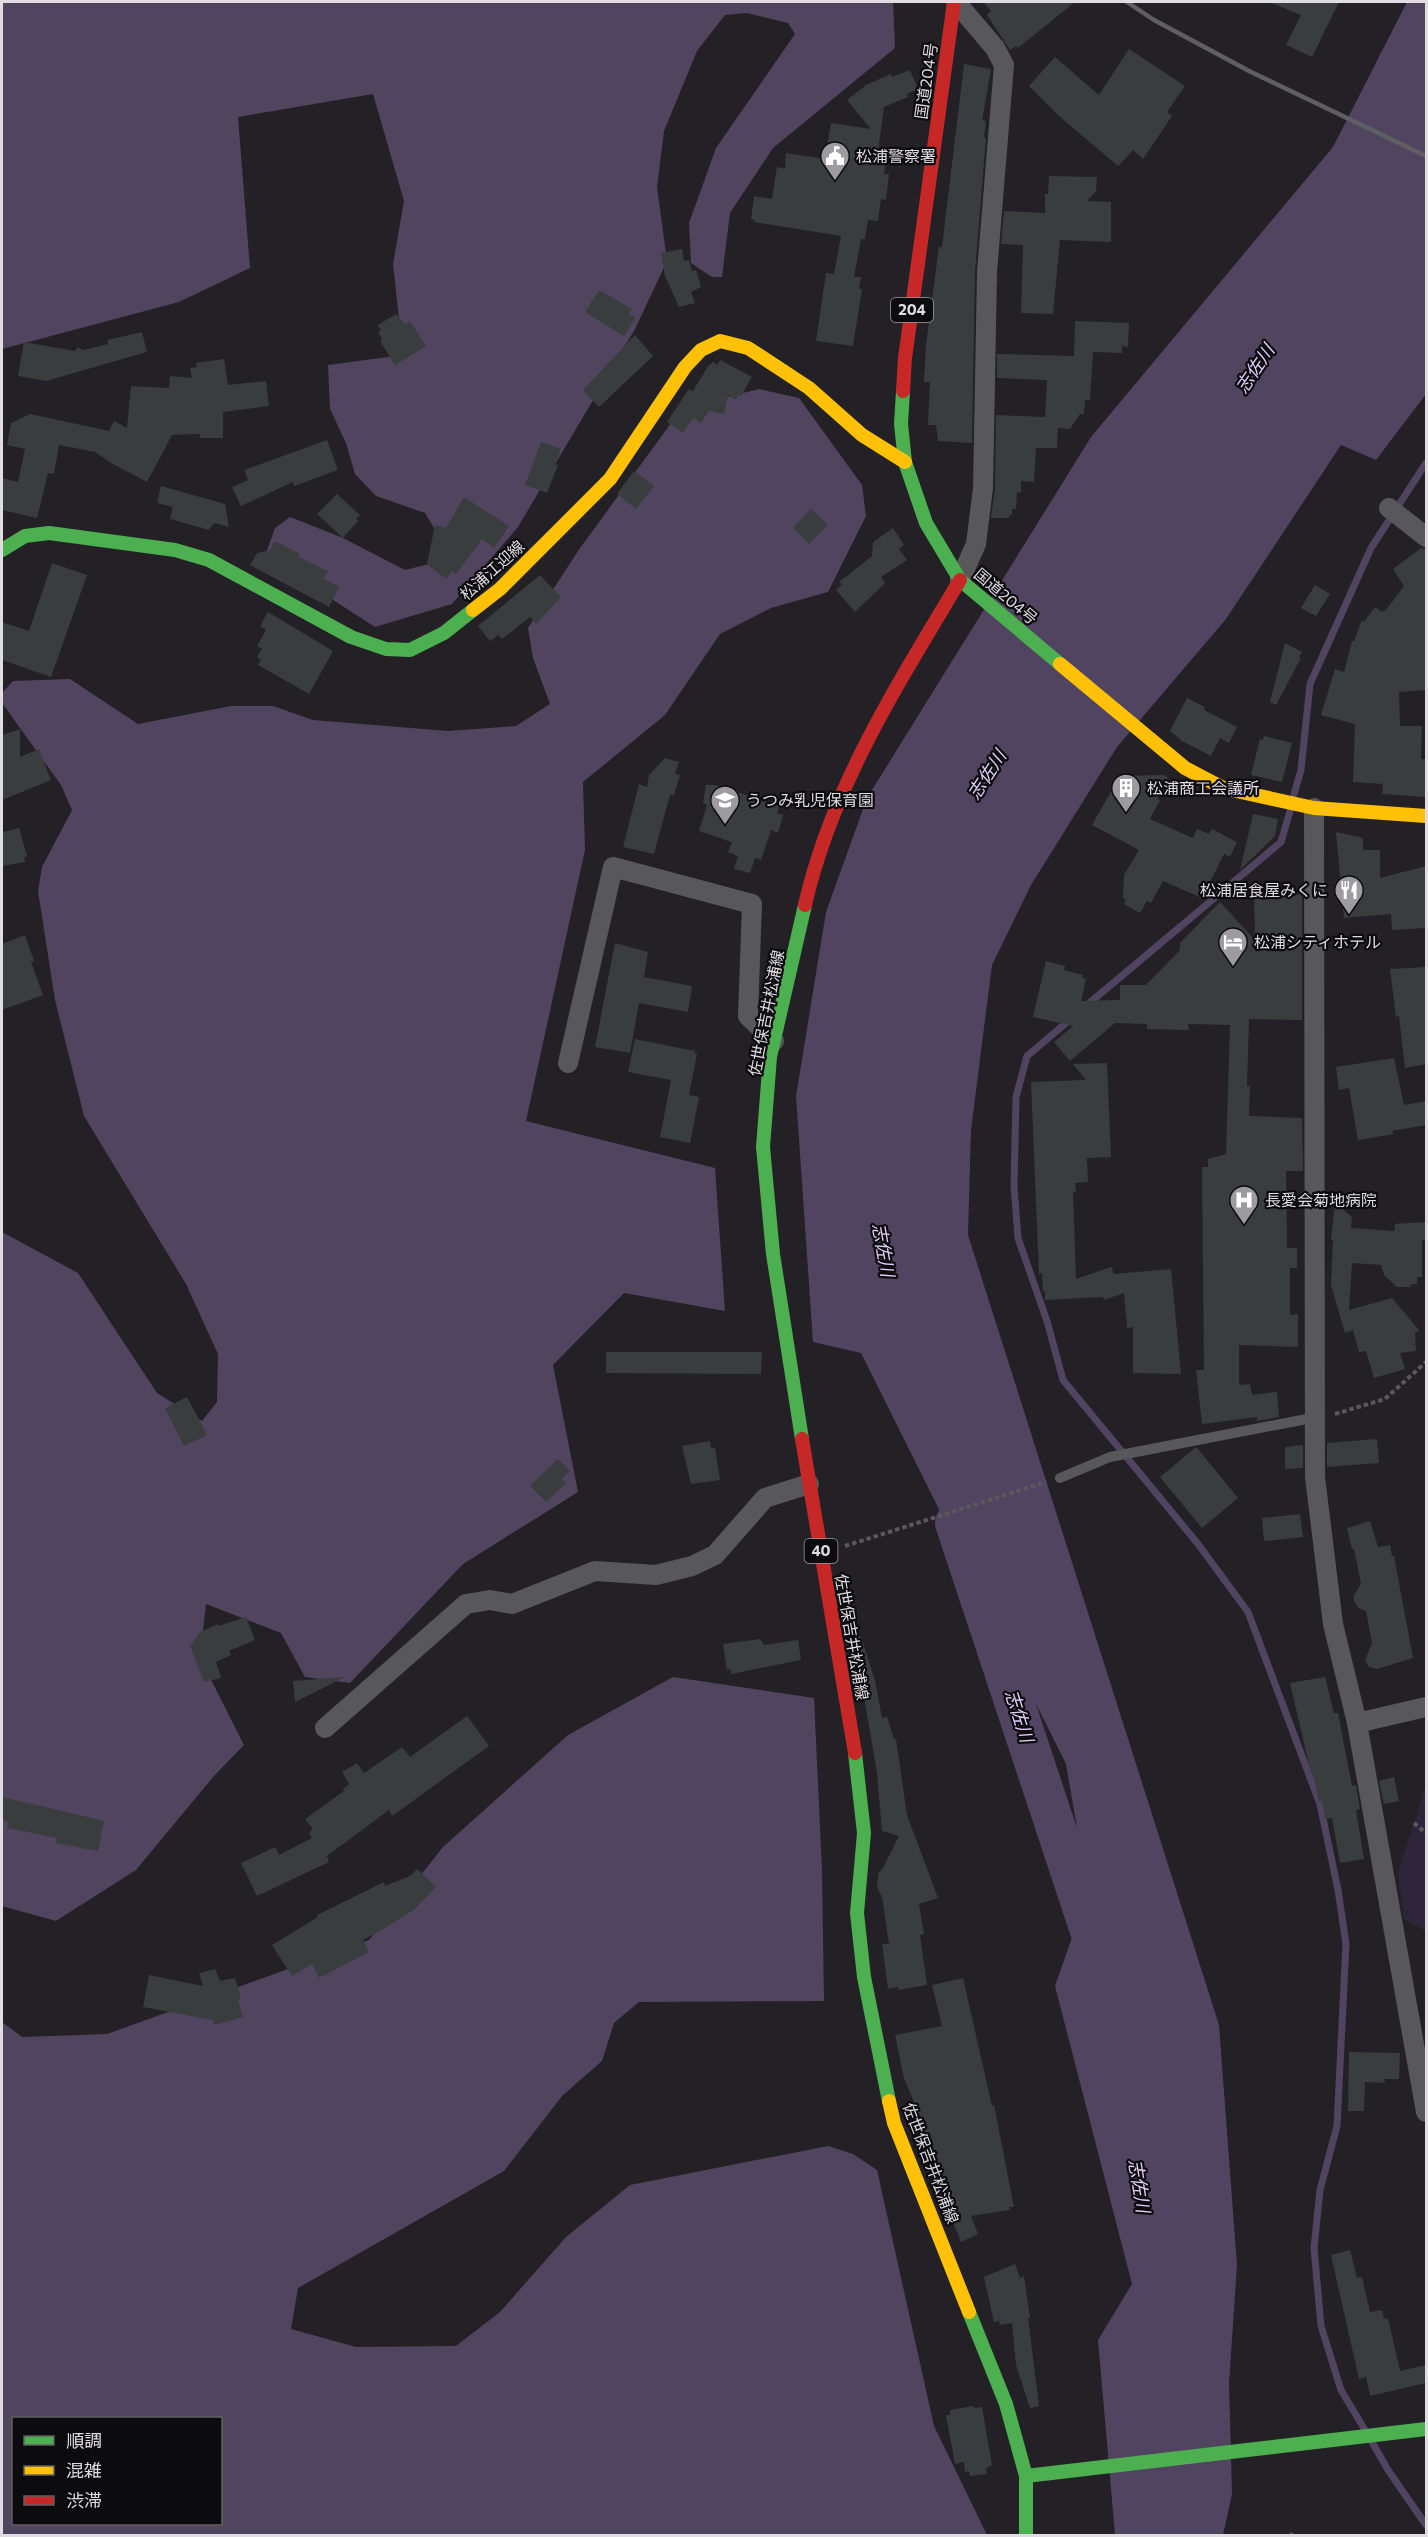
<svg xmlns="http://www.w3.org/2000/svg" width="1428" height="2537" font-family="Commissioner,'Noto Sans JP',sans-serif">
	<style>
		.green { fill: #2f253b }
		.forest { fill: #50445f; fill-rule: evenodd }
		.water { fill: #504460 }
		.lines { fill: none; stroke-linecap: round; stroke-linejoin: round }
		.stream { stroke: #504460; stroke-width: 7 }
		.river { stroke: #504460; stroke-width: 40 }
		.building { fill: #393d3d }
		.path { stroke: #5a585c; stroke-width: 4; stroke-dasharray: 4.5 3; stroke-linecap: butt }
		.lane { stroke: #585759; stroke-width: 10 }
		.street { stroke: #585759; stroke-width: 20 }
		.fast { stroke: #4caf50; stroke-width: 14 }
		.slow { stroke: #ffc107; stroke-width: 14 }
		.jam { stroke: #c62828; stroke-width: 14 }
		.rail { stroke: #5f5f61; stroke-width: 4.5 }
		.labels { text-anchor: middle; stroke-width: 4.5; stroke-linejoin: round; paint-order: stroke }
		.shield { fill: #0c0b0e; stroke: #a09ea2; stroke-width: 1.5 }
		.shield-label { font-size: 15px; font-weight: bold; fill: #dfdde1 }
		.street-label { font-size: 16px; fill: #dfdde1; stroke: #0c0b0e }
		.poi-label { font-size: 16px; fill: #dfdde1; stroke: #0c0b0e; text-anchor: start }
		.water-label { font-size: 18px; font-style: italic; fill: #e2cffc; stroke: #0c0b0e }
	</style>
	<rect width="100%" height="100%" fill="#232126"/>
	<path class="green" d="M1426,1785V1931L1404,1919L1398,1873Z"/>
	<g class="forest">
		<path d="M2,2H893L895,48L773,148L730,213L722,277H712L691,263L689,223L716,148L795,34L788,23L747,13L725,15L697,51L664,131L657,187L667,261L635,329L518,527L452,604L375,627L265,556L275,528L290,517L343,538L405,570L433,563L440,538L425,513L376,496L355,474L346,443L330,409L328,365L403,355L393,264L404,201L373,94L238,117L250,268L179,302L2,349Z"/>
		<path d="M759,389L799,398L862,485L866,516L828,592L771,608L720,634L665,715L583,782L585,850L526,1121L715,1168L725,1311L624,1293L553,1365L578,1492L463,1564L350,1683L305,1677L281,1633L206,1604L200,1658L244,1745L213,1777L136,1870L56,1921L2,1906V1232L78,1273L157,1393L202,1421L217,1402L218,1354L186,1284L84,1116L55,1000L38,891L42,867L72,810L61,785L2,703V693L13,681L70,679L138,724L231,706H273L313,720L448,731L516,726L550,704L533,658L528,628L578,551L682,408Z"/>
		<path d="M673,1677L814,1698L822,1870L824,2001L639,2002L614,2023L602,2061L562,2096L504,2171L298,2288L291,2329L356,2347L456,2346L500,2312L566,2237L630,2185L828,2146L853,2154L877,2170L934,2426L987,2535H2V2022L22,2037L107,2034L369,1940L443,1847L568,1735ZM14,2418H220V2524H14Z"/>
	</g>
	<path class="water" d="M1407,2H1426V394L1376,460L1341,445L1226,619L1117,747L1031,885L992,965L971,1130L968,1235L1219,2025L1237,2265L1229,2383L1232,2494L1223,2535H1115L1098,2340L1132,2284L1055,1986L1088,1892L1066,1764L861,1353L813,1342L796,1096L826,912L867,798L1091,437L1333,147Z"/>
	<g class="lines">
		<g class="stream">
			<path d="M1294,794L1301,770L1310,684L1371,548L1426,463"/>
			<path d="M1087,1005L1281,842L1290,811"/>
			<path d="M1072,1018L1027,1056L1016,1097L1014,1186L1018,1238L1047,1321L1063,1380L1198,1544L1248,1612L1320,1804L1338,1890L1346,1944L1337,2126L1320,2190L1314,2248L1321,2326L1341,2390L1365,2430"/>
			<path d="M1372,2442L1388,2470L1426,2525"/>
		</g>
		<path class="river" d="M955,1523L1100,1961"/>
	</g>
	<g class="building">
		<path d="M983,2H1075L1018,48L1016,46L1010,50L987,15L991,11Z"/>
		<path d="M1269,2H1339L1312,57L1286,45L1301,15Z"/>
		<path d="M1129,49L1185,86L1167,112L1172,116L1143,159L1133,150L1118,166L1059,116L1029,86L1055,57L1099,95Z"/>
		<path d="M964,64L991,69L982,120L986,121L984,137L986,138L975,272L972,443L938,441L936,425H928L930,382H924L926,344L939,247H942Z"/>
		<path d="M910,70L918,89L907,94L908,97L884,107L878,151L888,152L884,174H889L886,200L881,199L878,221L868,220L865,239H861L854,277H861L859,289H862L853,346L816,341L826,273L834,274L841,236L754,222L755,220L751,219L754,196L772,199L777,167L785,169L786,153L825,159L831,123L871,129L847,100L866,85L891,74L892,77Z"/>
		<path d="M1049,176L1097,177L1096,191L1087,201L1111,202V242L1060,240L1053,314L1021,313L1023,245L1001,244L1004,211L1045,213V194H1048Z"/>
		<path d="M682,249L684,261L689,260L692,271L696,270L701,287L691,292L695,303L679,307L665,276L661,253Z"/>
		<path d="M599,290L632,309L629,314L635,318L624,336L585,312Z"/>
		<path d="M396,314L405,324L410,321L426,346L395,365L380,341L382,339L378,332L381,330L378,325Z"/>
		<path d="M1075,321L1129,323L1128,347L1122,346V353L1093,352L1090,400H1085L1084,414H1080L1070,429L1058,428L1057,448H1036L1034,482L1021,481V493L1017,492L1016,509H1012V515H1009V518H991L995,488L996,415L1045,417L1047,380L997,378V354L1074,356Z"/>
		<path d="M142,332L147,352L46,381L18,376L24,342L75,351L78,347L83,350L108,344L107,340Z"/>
		<path d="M635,335L653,356L599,407L583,390Z"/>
		<path d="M224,359L228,385L266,381L269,406L223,412V438H200V434L172,435L147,482L111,463L95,452L59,445L54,474L48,473L37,518L2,510V478L18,482L25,449L7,445L11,423L30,414L109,431L114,421L127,428L131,386L169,388L170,376L192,378L190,368L197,367L196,363Z"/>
		<path d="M720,360L752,377L741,396L738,394L736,400L728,395L724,414L709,411L701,423L693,418L683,433L667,422L689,389L693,391L708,366L713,362L717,365Z"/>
		<path d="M327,440L338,470L294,486L293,482L241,506L232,487L248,480L244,470Z"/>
		<path d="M541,442L561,449L555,464L558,465L547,493L525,485Z"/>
		<path d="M634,471L654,486L636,509L617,494Z"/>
		<path d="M161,486L225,504L229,527L214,523L209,530L170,519L173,507L157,503Z"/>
		<path d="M337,494L360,515L356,519L358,521L343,538L317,514Z"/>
		<path d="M464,497L509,526L494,548L482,539L456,574L452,571L446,579L427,564L435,525L446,528Z"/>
		<path d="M811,509L828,525L809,544L793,528Z"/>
		<path d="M893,528L904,545L899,549L907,560L881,577L885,583L855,612L836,590L842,584L839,582L872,556L873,542Z"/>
		<path d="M275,541L300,554L298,557L328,571L324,579L339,587L329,607L250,565L257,553L270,550Z"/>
		<path d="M1421,548L1426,549V690L1399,692L1400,726H1422L1421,759H1426V797L1382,794L1383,784L1353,782L1355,724L1321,715L1335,669L1344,672L1352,641H1354L1362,620L1364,622L1375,607L1382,612L1386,610L1404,586L1393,569Z"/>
		<path d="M52,563L87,575L51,677L2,660V622L29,631Z"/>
		<path d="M540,575L561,597L536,624L530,617L502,639L498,635L490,641L478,626Z"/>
		<path d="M1315,585L1330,594L1316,616L1301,608Z"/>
		<path d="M268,612L333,651L309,694L258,665L261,660L257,657L262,649L257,646L266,630L260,626Z"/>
		<path d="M1285,643L1302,652L1299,657L1301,658L1276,705L1270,702Z"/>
		<path d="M1187,698L1205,707L1204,710L1237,727L1229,743L1220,738L1211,756L1182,741L1170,731Z"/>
		<path d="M20,729V757L39,749L51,780L2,800V735Z"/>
		<path d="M1264,736L1292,743L1282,782L1251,775L1260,739L1263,740Z"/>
		<path d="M665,758L679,762L675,774L680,775L674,795H670L654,854L623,847L639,784L647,787L649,775Z"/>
		<path d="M1164,775L1168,778L1157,799L1160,800L1150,819L1193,838L1197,829L1209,834L1212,829L1237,842L1230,857L1224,854L1202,898L1163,881L1151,903L1147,901L1140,913L1124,904L1126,900L1123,898L1124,875L1139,850L1092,825L1120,776Z"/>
		<path d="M706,785H715L779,806L777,813L783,815L778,833L771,830L761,860L755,858L750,873L734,869L738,856L728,852L732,842L699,831L707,805L703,803Z"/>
		<path d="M1253,814L1278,819L1275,836L1240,870Z"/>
		<path d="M19,828L27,856L24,858L25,862L2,866V832Z"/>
		<path d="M1336,832L1363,838V850H1380V878L1426,866V928L1392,930L1391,914L1344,918Z"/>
		<path d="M1256,894H1302V1020L1249,1019L1247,1086H1250L1249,1116L1302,1118L1303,1171H1286L1287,1248H1297V1268H1290V1315L1298,1314V1347L1239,1345V1385L1250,1384L1252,1395L1277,1392L1279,1417L1257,1421V1417L1202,1424L1196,1370H1204L1202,1167H1208V1159L1226,1154L1230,1025L1188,1024L1189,1030L1147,1029V1024L1115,1023L1070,1061L1054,1042L1073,1026L1033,1017L1046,961L1065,966L1064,970L1083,975L1082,978L1086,979L1081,1001L1120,1000V985H1146L1180,950V943L1220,902L1255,940L1254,895Z"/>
		<path d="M25,935L34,961L31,962L43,995L2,1010V944Z"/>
		<path d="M615,943L648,952L644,977L692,986L688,1012L639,1003L630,1053L595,1047Z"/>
		<path d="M1426,967V1064L1405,1068L1399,1016L1396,1017L1390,969Z"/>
		<path d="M635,1039L695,1051V1054H697L689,1095L699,1097L690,1143L660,1137L671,1080L628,1072Z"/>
		<path d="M1394,1058L1404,1105L1426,1101V1125L1392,1131L1394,1134L1358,1140L1349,1088L1339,1090L1336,1067Z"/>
		<path d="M1107,1063L1111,1157L1087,1158L1088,1182L1075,1183L1076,1192H1073L1076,1279L1111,1267L1114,1274L1171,1269L1181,1374L1133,1373V1327L1127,1328L1124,1293L1104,1300L1103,1297L1045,1300V1291L1043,1292L1042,1273L1039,1274L1031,1082L1086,1080L1073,1064Z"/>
		<path d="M1335,1203L1352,1217L1351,1228L1393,1231L1395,1230V1224L1426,1222V1240H1422V1277H1417V1284H1411V1287H1397L1384,1275L1381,1265L1352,1263L1349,1310L1392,1298L1419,1330L1415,1333L1416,1351L1400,1353L1405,1369L1374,1378L1366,1351L1359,1352L1353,1330L1345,1333L1331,1285L1333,1240H1331Z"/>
		<path d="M606,1352H762L761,1374L606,1373Z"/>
		<path d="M187,1397L207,1435L184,1446L165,1408Z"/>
		<path d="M1377,1439L1379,1463L1327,1467V1443Z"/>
		<path d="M710,1441L711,1448H715L720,1480L691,1484L682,1446Z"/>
		<path d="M1303,1445V1468L1285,1469V1447Z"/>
		<path d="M1195,1448H1197L1238,1498L1202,1528L1160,1477Z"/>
		<path d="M558,1459L570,1471L562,1479L566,1483L546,1502L530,1486Z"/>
		<path d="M1300,1514L1303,1537L1264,1541L1262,1518Z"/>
		<path d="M1370,1521L1378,1547L1390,1545L1392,1556H1394L1413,1658L1377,1669L1369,1667L1365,1660L1372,1643L1366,1611L1358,1608L1354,1601V1595L1361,1584L1354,1549H1352L1347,1528Z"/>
		<path d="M246,1617L255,1640L229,1651L231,1655L216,1662L221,1678L204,1682L190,1646L200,1632L218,1624V1626Z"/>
		<path d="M861,1636L875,1681L882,1718L887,1717L894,1739H896L907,1815L938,1898L919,1904L924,1934L920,1935L927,1985L898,1990V1987L888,1989L882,1944H889L882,1897L877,1887L879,1871L882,1870L899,1836L882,1831L877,1773L854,1638Z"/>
		<path d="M760,1639L764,1645L798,1640L801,1660L731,1674V1669L727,1670L723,1644Z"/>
		<path d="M344,1677H345L295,1702L293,1681Z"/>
		<path d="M1325,1677L1334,1713H1338L1352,1786L1356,1785L1360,1809L1356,1810L1364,1859L1340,1863L1332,1818L1325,1819L1322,1801L1319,1802L1313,1773H1311L1290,1683Z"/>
		<path d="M467,1716L489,1746L392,1816L389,1810L327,1856L329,1862L257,1896L241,1863L275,1847L279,1855L312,1838L309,1833L313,1829L305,1819L344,1791L343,1789L349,1784L342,1772L357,1763L364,1773L402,1747L410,1757Z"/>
		<path d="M1394,1777L1399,1801L1384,1804L1379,1781Z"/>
		<path d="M2,1797L104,1821L98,1851L56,1843L57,1838L7,1828L8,1822L2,1819Z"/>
		<path d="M417,1869L436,1887L415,1909L382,1930L363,1940L369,1952L319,1978L312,1964L292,1976L272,1945L318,1917L317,1915L384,1882L385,1886L410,1876Z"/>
		<path d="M215,1969L220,1981L235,1978L241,1998L238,2000L243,2017L214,2025L213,2020L143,2007L149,1975L203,1986L199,1973Z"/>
		<path d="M963,1978L992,2106L994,2105L1014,2207H1009L1010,2210L971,2216L978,2234L961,2242L944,2200L934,2164L930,2165L911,2116L910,2109L916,2107L904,2078L895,2035L942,2026L932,1985Z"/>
		<path d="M1349,2052L1400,2053L1399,2079H1384L1385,2083L1365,2082L1364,2111H1348Z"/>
		<path d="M1350,2250L1357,2278L1362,2277L1370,2312L1382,2310L1384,2319L1388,2318L1400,2371L1426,2365V2383L1370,2396L1366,2377L1359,2379L1331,2255Z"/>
		<path d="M1015,2264L1020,2278L1024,2276L1030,2318H1028L1039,2406L1030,2408L1016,2365L1012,2323L1000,2325L999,2321L994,2322L984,2277Z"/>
		<path d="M973,2406L974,2408L982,2407L992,2465L986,2468L987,2474L970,2476L969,2471L965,2472L964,2462L955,2464L946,2415H950V2410Z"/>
	</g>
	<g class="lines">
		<g class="path">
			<path d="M1335,1414L1385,1399L1426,1362"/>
			<path d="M845,1546L1046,1482"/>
			<path d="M1414,1823L1426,1833"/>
			<path d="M1291,2536L1292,2533"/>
		</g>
		<path class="lane" d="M1060,1478L1110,1457L1317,1417"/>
		<g class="street">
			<path d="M956,2L995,48L1004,65L987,272L983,488L976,544L960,580"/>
			<path d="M1389,508L1426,537"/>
			<path d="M1314,808L1315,1477L1333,1624L1357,1723"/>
			<path d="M568,1063L613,867L752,904L748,1016L774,1041"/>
			<path d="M1426,1707L1357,1723L1426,2112"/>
			<path d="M325,1728L466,1604L490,1600L512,1604L595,1571L656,1575L692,1566L715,1555L765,1498L809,1484"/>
		</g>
		<g class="fast">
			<path d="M903,391L901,424L905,462L926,523L960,580L1060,664"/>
			<path d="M2,550L25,536L49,533L175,550L209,560L351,637L386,649L410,650L444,633L473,610"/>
			<path d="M802,1439L773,1254L763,1147L770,1057L805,905"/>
			<path d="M855,1753L864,1833L857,1913L864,1977L889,2101"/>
			<path d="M969,2312L1006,2404L1026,2476V2536"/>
			<path d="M1026,2476L1426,2429"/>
		</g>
		<g class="slow">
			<path d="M473,610L500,589L610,479L685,367L701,350L720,341L748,348L809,388L862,435L905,462"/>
			<path d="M1060,664L1185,768L1223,788L1314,808L1426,816"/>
			<path d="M889,2101L894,2123L969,2312"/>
		</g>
		<g class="jam">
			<path d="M903,391L905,358L954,2"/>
			<path d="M805,905C832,786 898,684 960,580"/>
			<path d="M802,1439L855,1753"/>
		</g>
		<path class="rail" d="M1127,2L1154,20L1251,72L1426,156"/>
	</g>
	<defs>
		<g id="civic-pin" transform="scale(1.5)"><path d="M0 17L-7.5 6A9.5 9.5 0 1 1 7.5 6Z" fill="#9d9ba0" stroke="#0c0b0e"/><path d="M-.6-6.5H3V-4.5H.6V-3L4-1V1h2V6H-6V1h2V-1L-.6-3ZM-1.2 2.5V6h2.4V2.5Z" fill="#fff"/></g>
		<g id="building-pin" transform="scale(1.5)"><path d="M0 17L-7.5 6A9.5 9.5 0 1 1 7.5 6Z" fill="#9d9ba0" stroke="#0c0b0e"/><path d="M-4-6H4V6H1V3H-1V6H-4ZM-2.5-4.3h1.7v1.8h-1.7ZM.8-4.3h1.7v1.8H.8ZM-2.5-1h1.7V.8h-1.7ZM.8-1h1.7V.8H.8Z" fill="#fff"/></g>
		<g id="school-pin" transform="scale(1.5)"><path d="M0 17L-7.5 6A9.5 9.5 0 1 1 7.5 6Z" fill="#9d9ba0" stroke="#0c0b0e"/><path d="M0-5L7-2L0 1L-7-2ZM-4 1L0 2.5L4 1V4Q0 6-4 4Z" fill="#fff"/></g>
		<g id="restaurant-pin" transform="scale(1.5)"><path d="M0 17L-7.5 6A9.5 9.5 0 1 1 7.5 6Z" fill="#9d9ba0" stroke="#0c0b0e"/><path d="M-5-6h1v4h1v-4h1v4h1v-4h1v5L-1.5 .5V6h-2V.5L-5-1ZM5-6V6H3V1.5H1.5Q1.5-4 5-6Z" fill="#fff"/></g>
		<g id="hotel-pin" transform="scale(1.5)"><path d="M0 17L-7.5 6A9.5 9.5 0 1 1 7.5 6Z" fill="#9d9ba0" stroke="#0c0b0e"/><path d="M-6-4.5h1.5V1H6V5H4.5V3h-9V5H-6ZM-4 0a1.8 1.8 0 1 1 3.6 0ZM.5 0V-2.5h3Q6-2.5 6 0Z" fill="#fff"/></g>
		<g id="hospital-pin" transform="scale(1.5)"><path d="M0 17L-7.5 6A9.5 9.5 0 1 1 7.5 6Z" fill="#9d9ba0" stroke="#0c0b0e"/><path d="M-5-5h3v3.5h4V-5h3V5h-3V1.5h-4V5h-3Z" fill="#fff"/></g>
	</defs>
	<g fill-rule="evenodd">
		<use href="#civic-pin" x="835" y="156"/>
		<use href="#building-pin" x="1126" y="788"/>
		<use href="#school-pin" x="725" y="800"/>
		<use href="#restaurant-pin" x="1349" y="890"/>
		<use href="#hotel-pin" x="1233" y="942"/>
		<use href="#hospital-pin" x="1244" y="1200"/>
	</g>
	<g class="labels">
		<g class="shield">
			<rect x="891" y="298" width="42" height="24" rx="4.5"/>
			<rect x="804.5" y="1539" width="33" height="24" rx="4.5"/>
		</g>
		<g class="shield-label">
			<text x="912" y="315">204</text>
			<text x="821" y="1556">40</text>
		</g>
		<g class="street-label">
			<text transform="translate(926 81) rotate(-82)" y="6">国道204号</text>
			<text transform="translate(492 570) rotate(-42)" y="6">松浦江迎線</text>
			<text transform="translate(1006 596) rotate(40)" y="6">国道204号</text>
			<text transform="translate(766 1013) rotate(-79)" y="6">佐世保吉井松浦線</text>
			<text transform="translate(852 1637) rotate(80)" y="6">佐世保吉井松浦線</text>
			<text transform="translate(931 2163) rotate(69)" y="6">佐世保吉井松浦線</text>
		</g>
		<g class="poi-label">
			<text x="856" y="162">松浦警察署</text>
			<text x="1147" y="794">松浦商工会議所</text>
			<text x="746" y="806">うつみ乳児保育園</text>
			<text x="1328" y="896" text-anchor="end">松浦居食屋みくに</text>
			<text x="1254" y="948">松浦シティホテル</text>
			<text x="1265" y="1206">長愛会菊地病院</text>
		</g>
		<g class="water-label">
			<text transform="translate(1255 369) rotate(-56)" y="6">志佐川</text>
			<text transform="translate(987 775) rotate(-57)" y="6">志佐川</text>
			<text transform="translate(883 1250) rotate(80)" y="6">志佐川</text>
			<text transform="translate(1019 1716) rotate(72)" y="6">志佐川</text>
			<text transform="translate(1139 2186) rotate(81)" y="6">志佐川</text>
		</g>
	</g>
	<rect width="1428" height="2537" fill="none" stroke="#dfdde1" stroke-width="6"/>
	<rect x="12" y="2417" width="210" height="108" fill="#0c0b0e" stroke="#605f62" stroke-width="1.5"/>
	<rect x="24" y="2436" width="30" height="9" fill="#4caf50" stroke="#605f62" stroke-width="1.5"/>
	<text x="66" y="2447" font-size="18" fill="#dfdde1">順調</text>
	<rect x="24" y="2466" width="30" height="9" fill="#ffc107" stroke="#605f62" stroke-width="1.5"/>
	<text x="66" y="2477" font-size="18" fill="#dfdde1">混雑</text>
	<rect x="24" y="2496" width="30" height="9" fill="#c62828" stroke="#605f62" stroke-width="1.5"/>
	<text x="66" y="2507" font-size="18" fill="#dfdde1">渋滞</text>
</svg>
